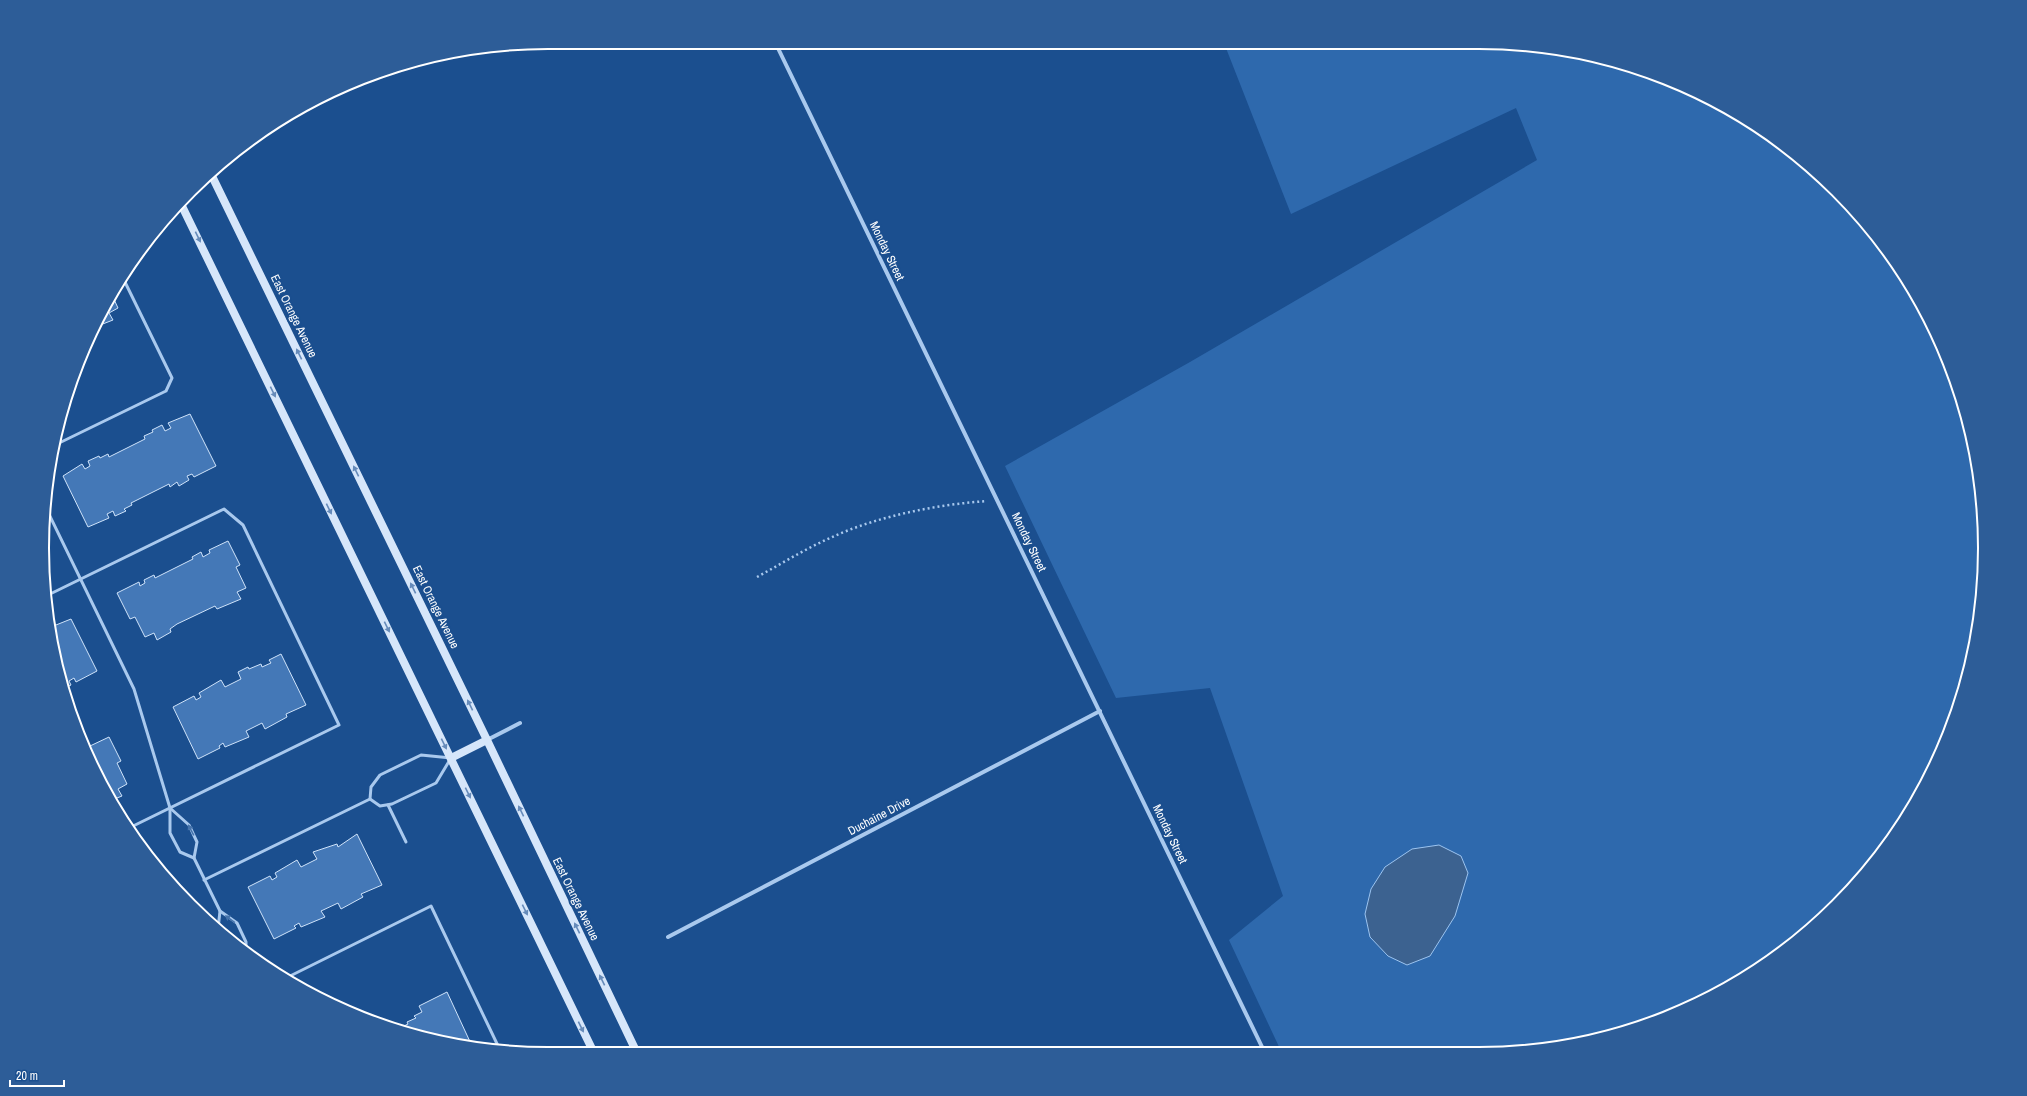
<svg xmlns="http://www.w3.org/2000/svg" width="2027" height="1096" font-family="'Archivo Narrow',sans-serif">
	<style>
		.green { fill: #2e69ad }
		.water { fill: #3c6290; stroke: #9cc4f0 }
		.building { fill: #4478b7; stroke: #cfe3fa }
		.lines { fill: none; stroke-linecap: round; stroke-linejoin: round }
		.path { stroke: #a9c9ee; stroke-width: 2.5; stroke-dasharray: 2 3; stroke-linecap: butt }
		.lane { stroke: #a9c9ee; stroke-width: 3 }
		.street { stroke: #a9c9ee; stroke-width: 4 }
		.secondary { stroke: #d6e6fa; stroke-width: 8 }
		.oneway { fill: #668bba }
		.oneway2 { fill: #4674ac }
		.labels { text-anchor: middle; stroke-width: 4; stroke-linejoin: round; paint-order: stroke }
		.street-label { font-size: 12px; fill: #fff; stroke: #1b4f8f }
		.rim { fill: none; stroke: #fff; stroke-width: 2 }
	</style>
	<rect width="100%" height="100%" fill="#1b4f8f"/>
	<path class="green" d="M1224,43H1512L1610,59L1732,110L1812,167L1880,240L1933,324L1968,417L1984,515L1981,614L1958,710L1917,801L1859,882L1760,969L1642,1027L1545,1050L1281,1051L1229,940L1283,896L1210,688L1116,698L1005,466L1190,362L1537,160L1516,108L1291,214Z"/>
	<path class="water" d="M1439,845L1461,856L1468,873L1455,916L1430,956L1407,965L1388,956L1370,937L1365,914L1371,889L1385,867L1412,849Z"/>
	<g class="building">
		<path d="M112,295L118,308L109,313L113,320L95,327Z"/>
		<path d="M190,414L216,466L194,477L192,474L187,476L189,480L179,486L177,482L170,487L169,484L131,503L132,505L124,509L126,511L115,516L113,511L107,514L109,518L88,527L63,476L82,464L85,469L90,466L88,461L99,456L100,458L108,454L109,457L145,439L144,436L153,432L152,430L162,425L165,431L171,428L168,423Z"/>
		<path d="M228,541L240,565L236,567L246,588L237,592L241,599L217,609L215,606L177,624L170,629L171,632L157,640L154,633L145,637L135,617L130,619L117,593L139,582L140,586L145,583L144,580L154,575L155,578L193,559L192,557L201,552L203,557L210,553L209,550Z"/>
		<path d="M71,619L97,671L76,682L74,678L69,681L71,685L63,689L59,679L51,627Z"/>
		<path d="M281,654L306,705L286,714L287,717L265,729L262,723L246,731L249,737L225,747L223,743L219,746L220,748L198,759L173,707L194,696L196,700L201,697L199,693L221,680L225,687L241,679L238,672L248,667L249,669L261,664L262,667L271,663L269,660Z"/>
		<path d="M109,737L121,761L117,763L127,784L118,789L122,796L112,800L86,752L91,749L90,746Z"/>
		<path d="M357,834L382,885L361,894L363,897L341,909L338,903L321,911L325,917L301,927L299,923L294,926L296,928L274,939L248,887L270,876L272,880L277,877L275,873L297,860L301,867L317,859L313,852L337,844L338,847Z"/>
		<path d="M447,992L472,1046L417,1037L398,1029L408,1024L407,1022L416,1018L414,1016L422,1012L419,1006Z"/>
	</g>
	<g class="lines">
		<path class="path" d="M757,577C781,564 805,549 830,538C878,516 934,505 987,501"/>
		<g class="lane">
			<path d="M55,445L166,391L172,378L122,276"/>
			<path d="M45,506L134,689L170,808V833L180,852L194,858"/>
			<path d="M46,596L224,509L243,525L339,725L127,829"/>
			<path d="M421,755L451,758L436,783L392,804L380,806L370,799L371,787L380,775Z"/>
			<path d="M388,805L406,842"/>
			<path d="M170,808L189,825L197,842L194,858L220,911L237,923L246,942V954"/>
			<path d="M204,880L370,799"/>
			<path d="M218,929L220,911"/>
			<path d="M284,979L431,906L500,1050"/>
		</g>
		<g class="street">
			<path d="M775,42L1264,1051"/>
			<path d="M487,740L520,723"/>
			<path d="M668,937L1100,711"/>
		</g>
		<g class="secondary">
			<path d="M211,174L487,740L637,1053"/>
			<path d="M180,202L594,1053"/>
			<path d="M451,758L487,740"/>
		</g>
	</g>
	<defs><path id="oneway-solid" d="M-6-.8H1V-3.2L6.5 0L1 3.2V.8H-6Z"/></defs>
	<g class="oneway">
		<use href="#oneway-solid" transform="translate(198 237) rotate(64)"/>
		<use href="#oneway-solid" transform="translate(299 354) rotate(-116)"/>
		<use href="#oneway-solid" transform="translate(273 392) rotate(64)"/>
		<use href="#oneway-solid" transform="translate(356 471) rotate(-116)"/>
		<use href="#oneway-solid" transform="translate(329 509) rotate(64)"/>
		<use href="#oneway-solid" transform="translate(413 588) rotate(-116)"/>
		<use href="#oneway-solid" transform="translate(387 627) rotate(64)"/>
		<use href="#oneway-solid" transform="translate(470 705) rotate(-116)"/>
		<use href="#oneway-solid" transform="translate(444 744) rotate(64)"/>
		<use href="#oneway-solid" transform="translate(468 793) rotate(64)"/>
		<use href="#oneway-solid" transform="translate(521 811) rotate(-116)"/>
		<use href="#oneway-solid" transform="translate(525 910) rotate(64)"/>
		<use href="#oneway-solid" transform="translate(577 928) rotate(-116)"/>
		<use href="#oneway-solid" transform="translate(602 980) rotate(-116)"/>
		<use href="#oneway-solid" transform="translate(581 1027) rotate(64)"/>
	</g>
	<g class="oneway2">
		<use href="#oneway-solid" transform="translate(191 830) rotate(-118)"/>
		<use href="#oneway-solid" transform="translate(230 919) rotate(-144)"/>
	</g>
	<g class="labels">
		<g class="street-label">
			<text transform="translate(887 251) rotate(64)" y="4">Monday Street</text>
			<text transform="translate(294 316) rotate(64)" y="4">East Orange Avenue</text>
			<text transform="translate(1029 542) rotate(64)" y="4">Monday Street</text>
			<text transform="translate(436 607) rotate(64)" y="4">East Orange Avenue</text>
			<text transform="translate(879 816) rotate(-28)" y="4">Duchaine Drive</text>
			<text transform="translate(1170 834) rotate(64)" y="4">Monday Street</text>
			<text transform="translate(576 899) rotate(64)" y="4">East Orange Avenue</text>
		</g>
	</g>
	<path d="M0 0H2027V1096H0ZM548 49H1479A499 499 0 0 1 1978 548V548A499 499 0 0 1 1479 1047H548A499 499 0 0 1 49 548V548A499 499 0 0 1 548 49Z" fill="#2d5d98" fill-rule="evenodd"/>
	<path class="rim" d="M548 49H1479A499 499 0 0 1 1978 548V548A499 499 0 0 1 1479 1047H548A499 499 0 0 1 49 548V548A499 499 0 0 1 548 49Z"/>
	<path d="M10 1080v6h54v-6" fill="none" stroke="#ffffff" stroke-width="2"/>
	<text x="16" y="1080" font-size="12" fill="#ffffff" stroke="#1b4f8f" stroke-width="3" paint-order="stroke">20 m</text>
</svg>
